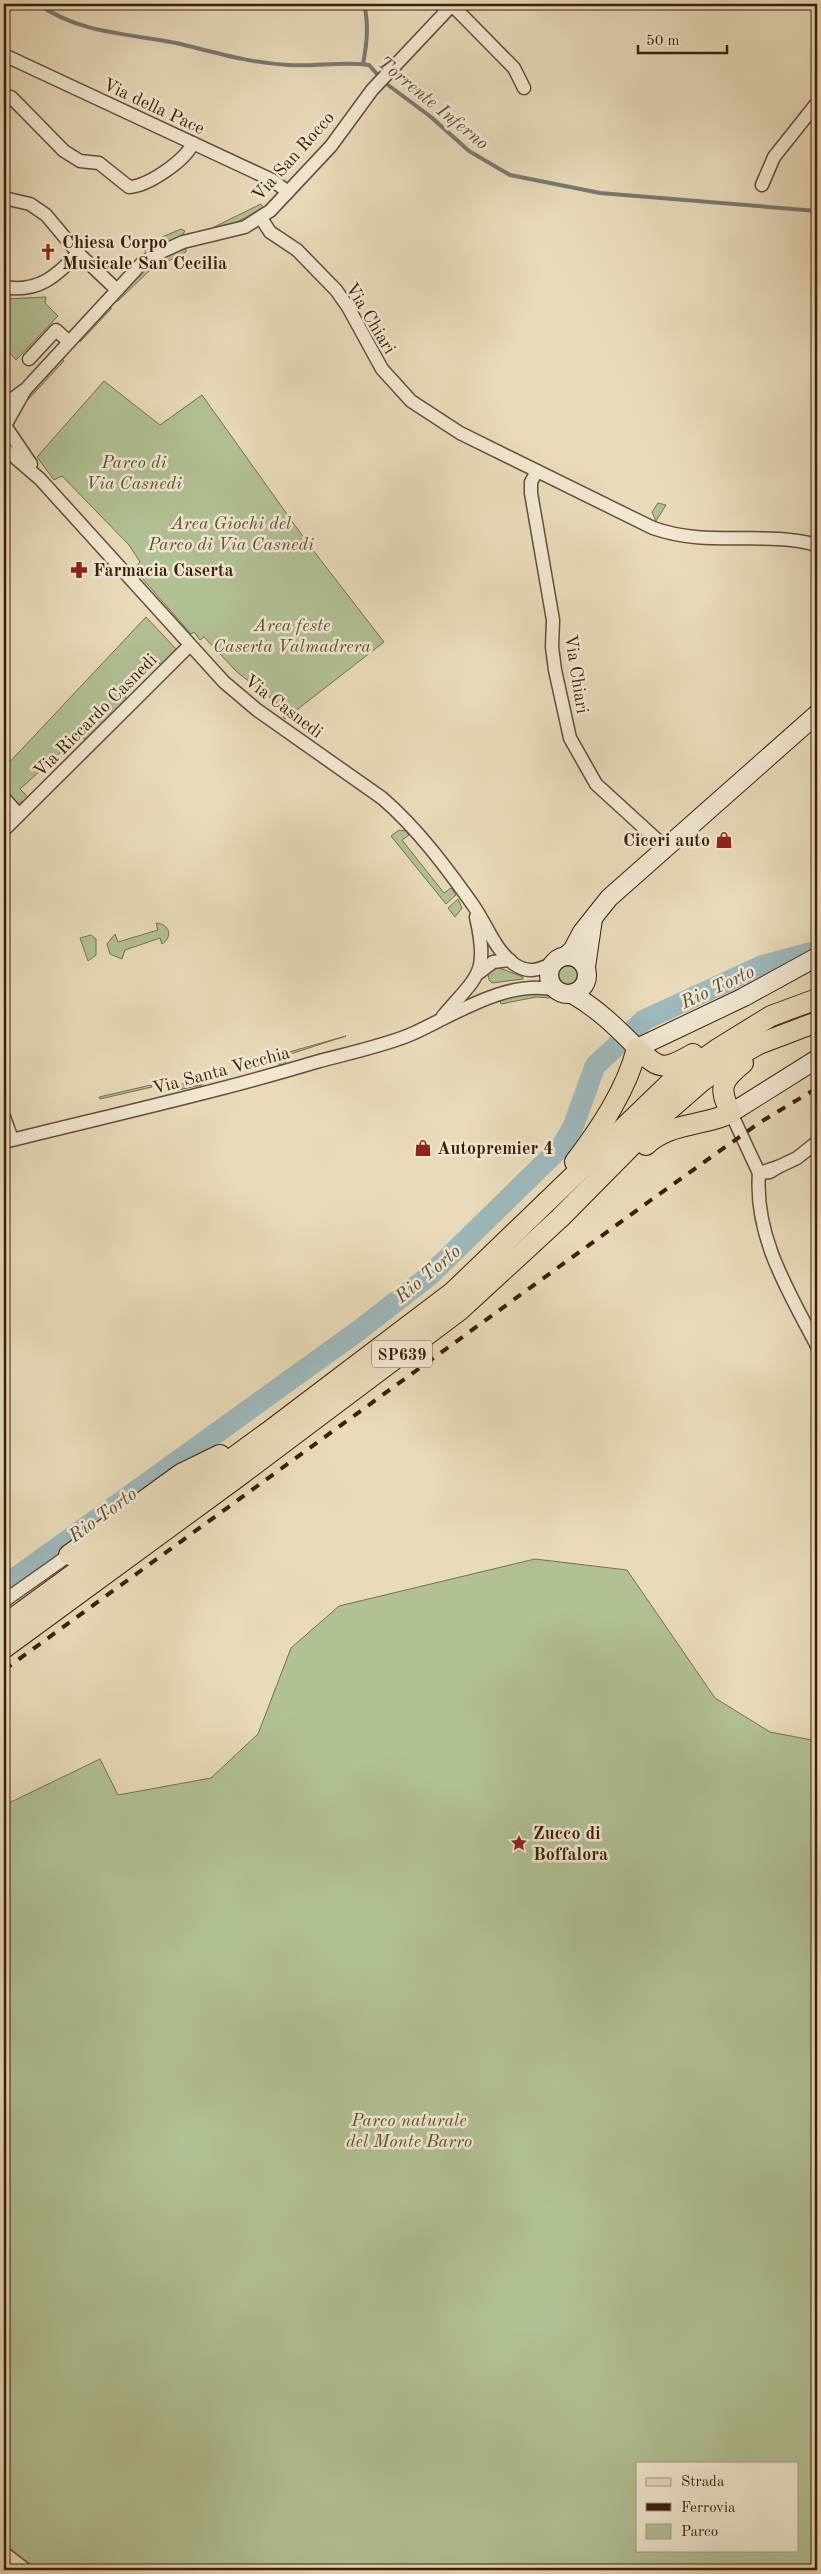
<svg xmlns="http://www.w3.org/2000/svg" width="821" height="2574" font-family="'Old Standard TT',serif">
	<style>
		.green { fill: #b1c194; stroke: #766f4e; fill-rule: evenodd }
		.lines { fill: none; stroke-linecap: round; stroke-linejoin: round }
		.stream { stroke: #777a74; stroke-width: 4 }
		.river { stroke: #9eb8bc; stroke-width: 21 }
		.minor-casing { stroke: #674c34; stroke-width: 15 }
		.secondary-casing { stroke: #3c1d07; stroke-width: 20 }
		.primary-casing { stroke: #3c1d07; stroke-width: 22 }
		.minor { stroke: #f1e8d2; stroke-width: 12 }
		.secondary { stroke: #f1e8d2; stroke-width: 18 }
		.primary { stroke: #e9dbba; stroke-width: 20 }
		.rail { stroke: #3c1d07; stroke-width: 4; stroke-dasharray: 9 9; stroke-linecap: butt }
		.labels { text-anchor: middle; stroke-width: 5; stroke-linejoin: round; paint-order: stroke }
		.shield { fill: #f1e8d2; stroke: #725a44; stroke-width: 1 }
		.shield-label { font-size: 16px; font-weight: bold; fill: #3c1d07 }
		.street-label { font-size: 18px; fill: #3c1d07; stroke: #f1e8d2 }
		.poi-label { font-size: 18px; font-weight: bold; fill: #3c1d07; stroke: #f1e8d2; text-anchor: start }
		.park-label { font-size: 18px; font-style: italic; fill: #5f4e31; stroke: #f1e8d2 }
		.water-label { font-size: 19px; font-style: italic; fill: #594c3d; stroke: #f1e8d2 }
	</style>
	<rect width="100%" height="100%" fill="#e9dbba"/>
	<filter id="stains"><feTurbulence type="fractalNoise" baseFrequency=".004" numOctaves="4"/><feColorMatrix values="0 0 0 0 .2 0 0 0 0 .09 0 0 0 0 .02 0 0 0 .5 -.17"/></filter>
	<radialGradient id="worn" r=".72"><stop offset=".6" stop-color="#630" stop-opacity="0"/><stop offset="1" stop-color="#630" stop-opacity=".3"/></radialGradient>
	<g class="green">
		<path d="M261,204L263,207C249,216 230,228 214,227Z"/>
		<path d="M181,229L185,231L182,236L144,251L162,237Z"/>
		<path d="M186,249V252L149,271L118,301H115C135,278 155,255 186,249Z"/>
		<path d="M46,297L45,303L58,316L16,360L4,346L6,299Z"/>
		<path d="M111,307V309L80,342L79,340Z"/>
		<path d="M62,358L64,361L23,405L22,404Z"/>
		<path d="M104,381L160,425L202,395L309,545L384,642L285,719L283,717L287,711L237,672L204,637L200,640L194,632L191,634L134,569L140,562L129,545L62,476L54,480L37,457Z"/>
		<path d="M658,503L666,505L656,521L652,512Z"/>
		<path d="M146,617L177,650L163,667L157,661L123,694L128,700L87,741L80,735L20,789L29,798L18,804L4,787V768Z"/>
		<path d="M399,830L406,831L409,835L402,840L444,893L451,888L456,895L446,904L391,836Z"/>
		<path d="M458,899L462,908L455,917L448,908Z"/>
		<path d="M156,923C170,924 173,937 162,944L160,938L125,950L122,959L110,954L107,944L115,934L118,942L158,930Z"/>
		<path d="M91,935L96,939V955L88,961L80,938Z"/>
		<circle cx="568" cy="975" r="9"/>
		<path d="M497,967L523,977V979L492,983L489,980L488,973Z"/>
		<path d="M543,993L551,996L550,998L536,997L501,1004L500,1001L518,994Z"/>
		<path d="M346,1036L284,1056L286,1065L278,1064L275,1056Z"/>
		<path d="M201,1080L202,1085L178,1090L177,1085Z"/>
		<path d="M151,1085L152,1087L100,1099L99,1097Z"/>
		<path d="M535,1559L627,1570L715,1698L770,1732L817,1741V2570H4V1796L11,1802L100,1759L118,1795L211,1778L258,1734L291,1648L339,1606ZM637,2463H797V2550H637Z"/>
	</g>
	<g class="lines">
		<g class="stream">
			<path d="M38,4C81,34 126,33 176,43C214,52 249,63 288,65C315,67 342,61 369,65L384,82L431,117L469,151L510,175L600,193L817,211"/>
			<path d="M363,64C367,43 369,25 364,4"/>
		</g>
		<path class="river" d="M4,1586L358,1331L429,1276L561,1147L573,1127L595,1066L644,1020L761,966L817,951"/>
		<g class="minor-casing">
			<g id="minor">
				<path d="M452,5L514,68L524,88"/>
				<path d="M4,55L272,180L288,192"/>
				<path d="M4,103L11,97L64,151L80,161L99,163L129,187C148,186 185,161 193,143"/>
				<path d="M762,185L774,157L817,103"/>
				<path d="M4,198L30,204L46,215L78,253L116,289"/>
				<path d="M261,218L270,232L297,250L336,290L348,307L382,369L411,401L460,433L653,528C709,548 763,530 817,545"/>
				<path d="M4,287C38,293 57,276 78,253"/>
				<path d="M29,359L56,330L69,342"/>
				<path d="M4,405L23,391"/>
				<path d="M7,422L25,390L142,263L161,252L183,242L245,227L270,211L331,146L372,90L453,4"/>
				<path d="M8,430L31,464"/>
				<path d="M4,448L40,479L224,682L257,710L382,798C417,828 446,867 473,905C487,925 494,949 514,964C528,974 539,970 553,963"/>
				<path d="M537,471L531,482V493L553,620L552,647L555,670L570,738L596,784L666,848"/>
				<path d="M4,798L19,815"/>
				<path d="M4,830L189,646"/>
				<path d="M480,972L493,962L510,960"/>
				<path d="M443,1016C478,975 489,974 476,917"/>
				<path d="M731,1113L759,1173"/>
				<path d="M4,1117L12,1139"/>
				<path d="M4,1142C108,1116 213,1093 316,1062C345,1054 388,1045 414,1033C455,1014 510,978 556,990"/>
				<path d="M778,1167L797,1158L817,1142"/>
				<path d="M778,1167L770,1172L759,1173Z"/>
				<path d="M759,1173C754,1237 789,1292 817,1346"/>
				<path d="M4,1601L69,1555"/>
				<path d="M4,2553L26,2570"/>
			</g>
		</g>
		<g class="secondary-casing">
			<g id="secondary">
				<circle cx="568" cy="975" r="19"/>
				<path d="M566,956L573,949L582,932L609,898L817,714"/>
				<path d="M586,967L593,919"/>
				<path d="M572,994C598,1009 616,1027 637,1048L744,997L817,957"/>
				<path d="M731,1113L817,1059"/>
			</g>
		</g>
		<g class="primary-casing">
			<g id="primary">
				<path d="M637,1048C660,1071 665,1070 693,1054"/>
				<path d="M646,1145C668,1123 704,1126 731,1113C718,1088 721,1081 743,1063"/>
				<path d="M575,1162C600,1129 627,1089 637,1048"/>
				<path d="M69,1555L181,1474L220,1455"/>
				<path d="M4,1625L271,1430L453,1292L671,1082L719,1048L771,1016L817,999"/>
				<path d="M4,1648L239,1476L460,1310L560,1218L654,1123L701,1082L732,1059L759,1044L817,1022"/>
			</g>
		</g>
		<use href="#minor" class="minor"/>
		<use href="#secondary" class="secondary"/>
		<use href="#primary" class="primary"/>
		<path class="rail" d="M4,1670L651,1200L759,1123L817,1088"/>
	</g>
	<defs>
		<g id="church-bare" transform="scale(1.35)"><path d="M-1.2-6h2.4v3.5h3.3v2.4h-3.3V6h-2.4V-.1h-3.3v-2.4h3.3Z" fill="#8f2418" stroke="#f1e8d2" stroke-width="2.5" paint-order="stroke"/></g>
		<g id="pharmacy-bare" transform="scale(1.35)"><path d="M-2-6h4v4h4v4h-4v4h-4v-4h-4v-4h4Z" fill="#8f2418" stroke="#f1e8d2" stroke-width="2.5" paint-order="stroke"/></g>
		<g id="shop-bare" transform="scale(1.35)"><path d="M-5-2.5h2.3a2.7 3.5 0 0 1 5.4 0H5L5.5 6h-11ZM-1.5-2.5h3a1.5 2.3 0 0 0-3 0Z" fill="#8f2418" stroke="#f1e8d2" stroke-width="2.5" paint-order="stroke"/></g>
		<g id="sight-bare" transform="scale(1.35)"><path d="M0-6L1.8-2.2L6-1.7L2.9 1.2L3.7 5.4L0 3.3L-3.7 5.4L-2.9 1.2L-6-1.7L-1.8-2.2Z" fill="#8f2418" stroke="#f1e8d2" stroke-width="2.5" paint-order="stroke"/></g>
	</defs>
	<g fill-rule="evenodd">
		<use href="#church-bare" x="48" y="252"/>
		<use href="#pharmacy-bare" x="79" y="570"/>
		<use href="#shop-bare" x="724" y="840"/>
		<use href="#shop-bare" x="423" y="1148"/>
		<use href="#sight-bare" x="519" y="1843"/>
	</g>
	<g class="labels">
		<rect class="shield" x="372" y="1340.5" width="60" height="27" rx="4"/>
		<g class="shield-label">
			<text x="402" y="1360">SP639</text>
		</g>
		<g class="street-label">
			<text transform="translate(154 106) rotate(25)" y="6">Via della Pace</text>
			<text transform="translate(293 156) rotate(-48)" y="6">Via San Rocco</text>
			<text transform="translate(371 318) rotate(59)" y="6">Via Chiari</text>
			<text transform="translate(577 674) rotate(81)" y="6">Via Chiari</text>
			<text transform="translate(284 706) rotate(37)" y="6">Via Casnedi</text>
			<text transform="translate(95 715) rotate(-45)" y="6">Via Riccardo Casnedi</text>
			<text transform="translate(221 1070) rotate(-15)" y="6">Via Santa Vecchia</text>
		</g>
		<g class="poi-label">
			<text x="62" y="248">Chiesa Corpo<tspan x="62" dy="21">Musicale San Cecilia</tspan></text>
			<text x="93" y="576">Farmacia Caserta</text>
			<text x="710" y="846" text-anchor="end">Ciceri auto</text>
			<text x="437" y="1154">Autopremier 4</text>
			<text x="533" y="1839">Zucco di<tspan x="533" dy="21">Boffalora</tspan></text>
		</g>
		<g class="park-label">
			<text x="134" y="468">Parco di<tspan x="134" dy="21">Via Casnedi</tspan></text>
			<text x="231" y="529">Area Giochi del<tspan x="231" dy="21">Parco di Via Casnedi</tspan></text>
			<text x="292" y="631">Area feste<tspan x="292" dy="21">Caserta Valmadrera</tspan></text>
			<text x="409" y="2126">Parco naturale<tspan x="409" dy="21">del Monte Barro</tspan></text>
		</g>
		<g class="water-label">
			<text transform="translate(434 102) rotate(39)" y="7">Torrente Inferno</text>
			<text transform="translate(717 986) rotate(-25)" y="7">Rio Torto</text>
			<text transform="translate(427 1273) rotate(-40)" y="7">Rio Torto</text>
			<text transform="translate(102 1514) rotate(-36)" y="7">Rio Torto</text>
		</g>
	</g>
	<rect width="821" height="2574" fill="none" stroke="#e9dbba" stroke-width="20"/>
	<rect x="5" y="5" width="811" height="2564" fill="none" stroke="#3c1d07" stroke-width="2.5"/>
	<rect x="10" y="10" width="801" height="2554" fill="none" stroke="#3c1d07"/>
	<rect x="636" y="2462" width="162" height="90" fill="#f1e8d2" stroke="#a99781"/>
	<rect x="646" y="2478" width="25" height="8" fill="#e9dbba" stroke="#a99781"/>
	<text x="681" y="2486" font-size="15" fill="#3c1d07">Strada</text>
	<rect x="646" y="2503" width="25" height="8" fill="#3c1d07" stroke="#a99781"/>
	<text x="681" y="2512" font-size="15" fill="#3c1d07">Ferrovia</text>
	<rect x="646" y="2524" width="25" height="15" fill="#b1c194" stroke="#a99781"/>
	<text x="681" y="2536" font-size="15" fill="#3c1d07">Parco</text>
	<path d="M638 45v8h89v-8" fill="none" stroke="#3c1d07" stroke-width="2.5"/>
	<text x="646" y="45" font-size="15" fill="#3c1d07" stroke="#f1e8d2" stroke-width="4" paint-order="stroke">50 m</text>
	<rect width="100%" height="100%" filter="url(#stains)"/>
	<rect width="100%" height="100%" fill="url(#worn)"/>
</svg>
